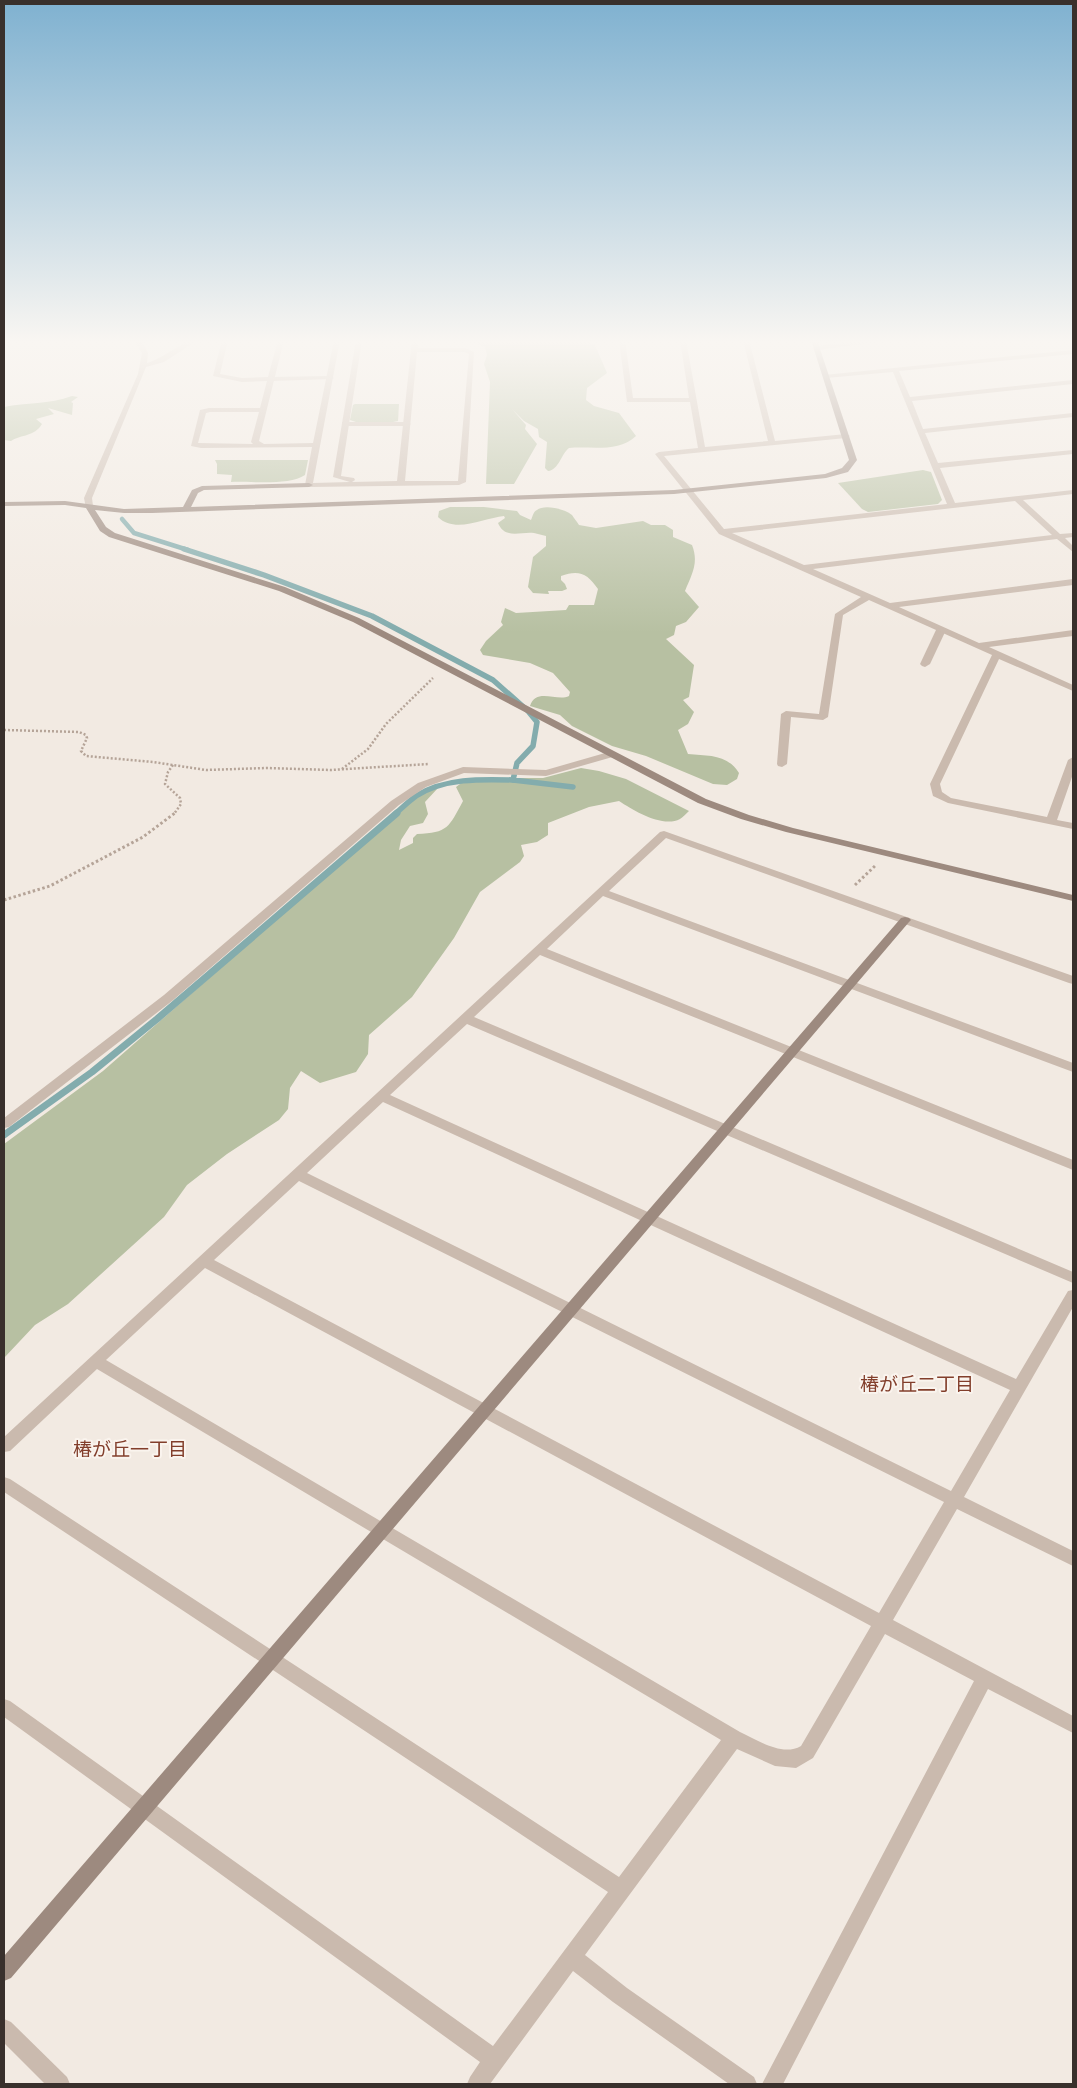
<svg xmlns="http://www.w3.org/2000/svg" width="1077" height="2088" font-family="Helvetica,'Noto Sans JP',sans-serif">
	<style>
		.green { fill: #b7c0a2 }
		.lines { fill: none; stroke-linecap: round; stroke-linejoin: round }
		.stream-far2 { stroke: #83acad; stroke-width: 4.5 }
		.stream-far1 { stroke: #83acad; stroke-width: 5.5 }
		.stream { stroke: #83acad; stroke-width: 7 }
		.path-far1 { stroke: #b5a498; stroke-width: 2.5; stroke-dasharray: 2 2; stroke-linecap: butt }
		.path { stroke: #b5a498; stroke-width: 3; stroke-dasharray: 2.5 2.5; stroke-linecap: butt }
		.lane { fill: #cabaae; fill-rule: evenodd }
		.street { fill: #cabaae; fill-rule: evenodd }
		.secondary { fill: #9d8a7f; fill-rule: evenodd }
		.labels { text-anchor: middle; stroke-width: 4; stroke-linejoin: round; paint-order: stroke }
		.near-neighbourhood-label { font-size: 19px; fill: #823e2b; stroke: #faf4ee }
	</style>
	<rect width="100%" height="100%" fill="#f2eae2"/>
	<g class="green">
		<path d="M469,340H586L595,345L607,373L587,388L586,400L594,406L619,413L636,436C618,453 592,446 569,448C561,454 559,470 548,471L545,468L547,442L539,437L538,429L524,421L512,409L526,425L525,429L537,444L514,484H486L490,382L484,364L487,355L485,347Z"/>
		<path d="M72,396L78,397L71,402L73,403L72,415L48,408L54,414L36,419L42,424C34,437 22,434 11,441L4,440V407C26,402 49,405 72,396Z"/>
		<path d="M355,404H399L398,421L393,422H356L350,420L353,405Z"/>
		<path d="M215,460H308L305,475C289,486 251,481 231,482L232,475L217,474V464Z"/>
		<path d="M923,470L931,472L942,500L938,504L868,512L862,509L838,483Z"/>
		<path d="M450,507H484L517,511L520,515L531,520C533,516 533,512 537,510C544,504 565,509 572,515C574,518 577,522 579,525L596,528L643,521L651,525H665L673,530V537L692,545C699,563 692,574 685,591L699,607L686,622L676,626L674,635L666,639L694,665L689,697L683,700L694,712L688,724L678,730L688,754C709,756 727,754 739,773L737,779L727,785L713,784L646,756L612,746L572,726L560,715L530,706C536,687 557,702 569,696L570,692L553,673L530,663L483,655L480,650L486,641L503,625L501,622L505,608L516,613L566,610L569,605H594L598,589C588,574 579,569 561,576V580L565,584L567,589L562,591H548L549,594L533,593L528,587L533,557L546,546V536C542,535 538,534 534,533C522,531 505,540 498,523L505,518L504,516C484,518 455,534 438,517L439,511Z"/>
		<path d="M581,768L599,771L626,779L689,811C687,813 683,817 680,819C663,828 634,811 619,801L589,807L548,823V835L537,842L521,845L524,856L520,862L480,892L454,938L412,997L369,1035L368,1054L356,1072L320,1083L301,1071L290,1088L288,1109L279,1120L227,1154L187,1185L164,1217L68,1304L35,1325L4,1358V1144L103,1071L425,789L435,785L438,788L425,802L428,814L423,823L410,826L401,840L399,850L413,843V838L417,834C448,833 449,827 463,801L456,787L468,778H543Z"/>
	</g>
	<g class="lines">
		<path class="stream-far2" d="M122,519L134,533L188,550"/>
		<g class="stream-far1">
			<path d="M184,549L264,575L372,616L493,680L528,711L537,722L533,746L517,763L513,780L573,787"/>
			<path d="M395,814C402,808 409,801 416,796C444,778 481,779 513,780"/>
		</g>
		<path class="stream" d="M4,1135L92,1072L157,1019L397,813"/>
		<g class="path-far1">
			<path d="M4,730L79,732L86,735L87,738L81,751L86,756L153,762L206,770L266,768L330,770L429,764"/>
			<path d="M173,765L168,772L165,784L180,798L181,804L174,814"/>
			<path d="M342,769L368,749L386,724L433,678"/>
		</g>
		<g class="path">
			<path d="M855,885L876,865"/>
			<path d="M4,900L50,886L143,837L175,813"/>
		</g>
		<g class="lane">
			<path d="M330,376L334,378L332,379L271,381L267,379L271,377Z"/>
			<path d="M342,422H407L411,424L407,426H342Z"/>
			<path d="M941,627L946,630L930,664L925,667L922,666L920,664L936,630Z"/>
		</g>
		<g class="street">
			<path d="M134,340H141L148,353L147,363C165,358 182,340 198,340L164,362L146,367L92,498L93,506L86,508L84,498L138,374L142,353Z"/>
			<path d="M222,340H228L220,374L242,378L268,377L278,340H284L259,441L264,444L313,443L334,340H340L313,483L350,482L333,477L356,340H362L341,476L354,478L355,480L352,482L397,481L412,340H418V348H465L474,352L466,482L459,485L309,487L305,485L312,447L201,448L191,446L200,410L209,408H260L267,381L242,382L213,376ZM417,352H464L469,354L458,481H405ZM210,412H259L251,442L253,444L198,443L206,413Z"/>
			<path d="M619,340H625L633,398H689L680,340H686L705,447L768,441L743,340H749L775,441L846,434L850,436L846,438L664,456L724,529L947,504L893,372L826,378L824,377V375L1073,350V354L899,371L910,397L1073,380V384L912,401L923,429L1073,413V417L925,433L938,463L1073,450V454L940,468L955,503L1073,490V494L1023,500L1060,534L1073,533V537L1065,538L1073,546V552L1057,539L813,569L890,603L1073,579V585L899,607L979,643L1073,630V636L989,647L1073,685V691L999,659L940,784L942,792L951,798L1047,817L1068,760L1073,757V774L1057,820L1073,823V829L948,803L933,796L930,784L992,655L869,600L843,615L828,717L823,720L791,717L787,764L782,767L778,766L777,764L781,714L786,711L819,714L835,614L861,597L719,534L655,454L659,452L698,448L690,402H627ZM1015,501L1052,535L804,565L732,533Z"/>
			<path d="M869,340H894L817,350L814,348L817,346Z"/>
			<path d="M612,751L617,754L616,756L546,776L464,773L426,787L399,805L172,1001L9,1127L4,1128V1118L164,995L391,801L418,783L463,767L546,770Z"/>
			<path d="M664,831L1073,976V984L1069,983L666,838L609,891L1073,1063V1072L603,896L547,949L1073,1160V1170L540,955L474,1017L1073,1272V1283L467,1024L390,1095L1016,1379L1068,1291L1073,1290V1307L964,1497L1073,1551V1566L957,1509L893,1620L1073,1716V1733L988,1689L783,2084H762L974,1681L885,1634L813,1758L796,1768L775,1766L737,1749L585,1955L627,1988L754,2077L757,2084H729L613,2002L573,1971L490,2084H467L470,2077L480,2062L4,1717V1699L10,1701L493,2046L608,1892L4,1492V1477L10,1479L619,1877L721,1740L97,1369L10,1451L4,1452V1437L660,832ZM383,1102L1010,1390L951,1491L307,1173ZM299,1181L944,1502L879,1613L214,1260ZM205,1268L871,1626L801,1746C782,1757 758,1740 740,1732L106,1360Z"/>
			<path d="M4,2019L11,2022L67,2077L70,2084H45L4,2043Z"/>
		</g>
		<g class="secondary">
			<path d="M140,340H148L141,345L138,343Z"/>
			<path d="M811,340H817L857,460L848,472L826,478L674,494L152,513H124L95,510L106,527L115,533L285,587L359,618L706,799L749,815L793,828L1073,895V901L786,832L741,819L698,803L353,622L279,591L109,537L100,531L86,508L65,505L4,506V502L65,501L124,509L183,507L192,490L202,486L309,483L313,485L309,487L204,490L198,493L191,507L674,490L825,474L842,468L849,460Z"/>
			<path d="M905,917L909,918L911,920L909,922L11,1978L4,1981V1956L901,918Z"/>
		</g>
	</g>
	<linearGradient id="sky" x2="0" y2="1"><stop stop-color="#7fb1d0"/><stop offset="0.54" stop-color="#f9f6f2"/><stop offset="1" stop-color="#f9f6f2" stop-opacity="0"/></linearGradient>
	<rect width="1077" height="633" fill="url(#sky)"/>
	<g class="labels">
		<g class="near-neighbourhood-label">
			<text x="917" y="1391">椿が丘二丁目</text>
			<text x="130" y="1456">椿が丘一丁目</text>
		</g>
	</g>
	<rect width="1077" height="2088" fill="none" stroke="#39302c" stroke-width="10"/>
</svg>
